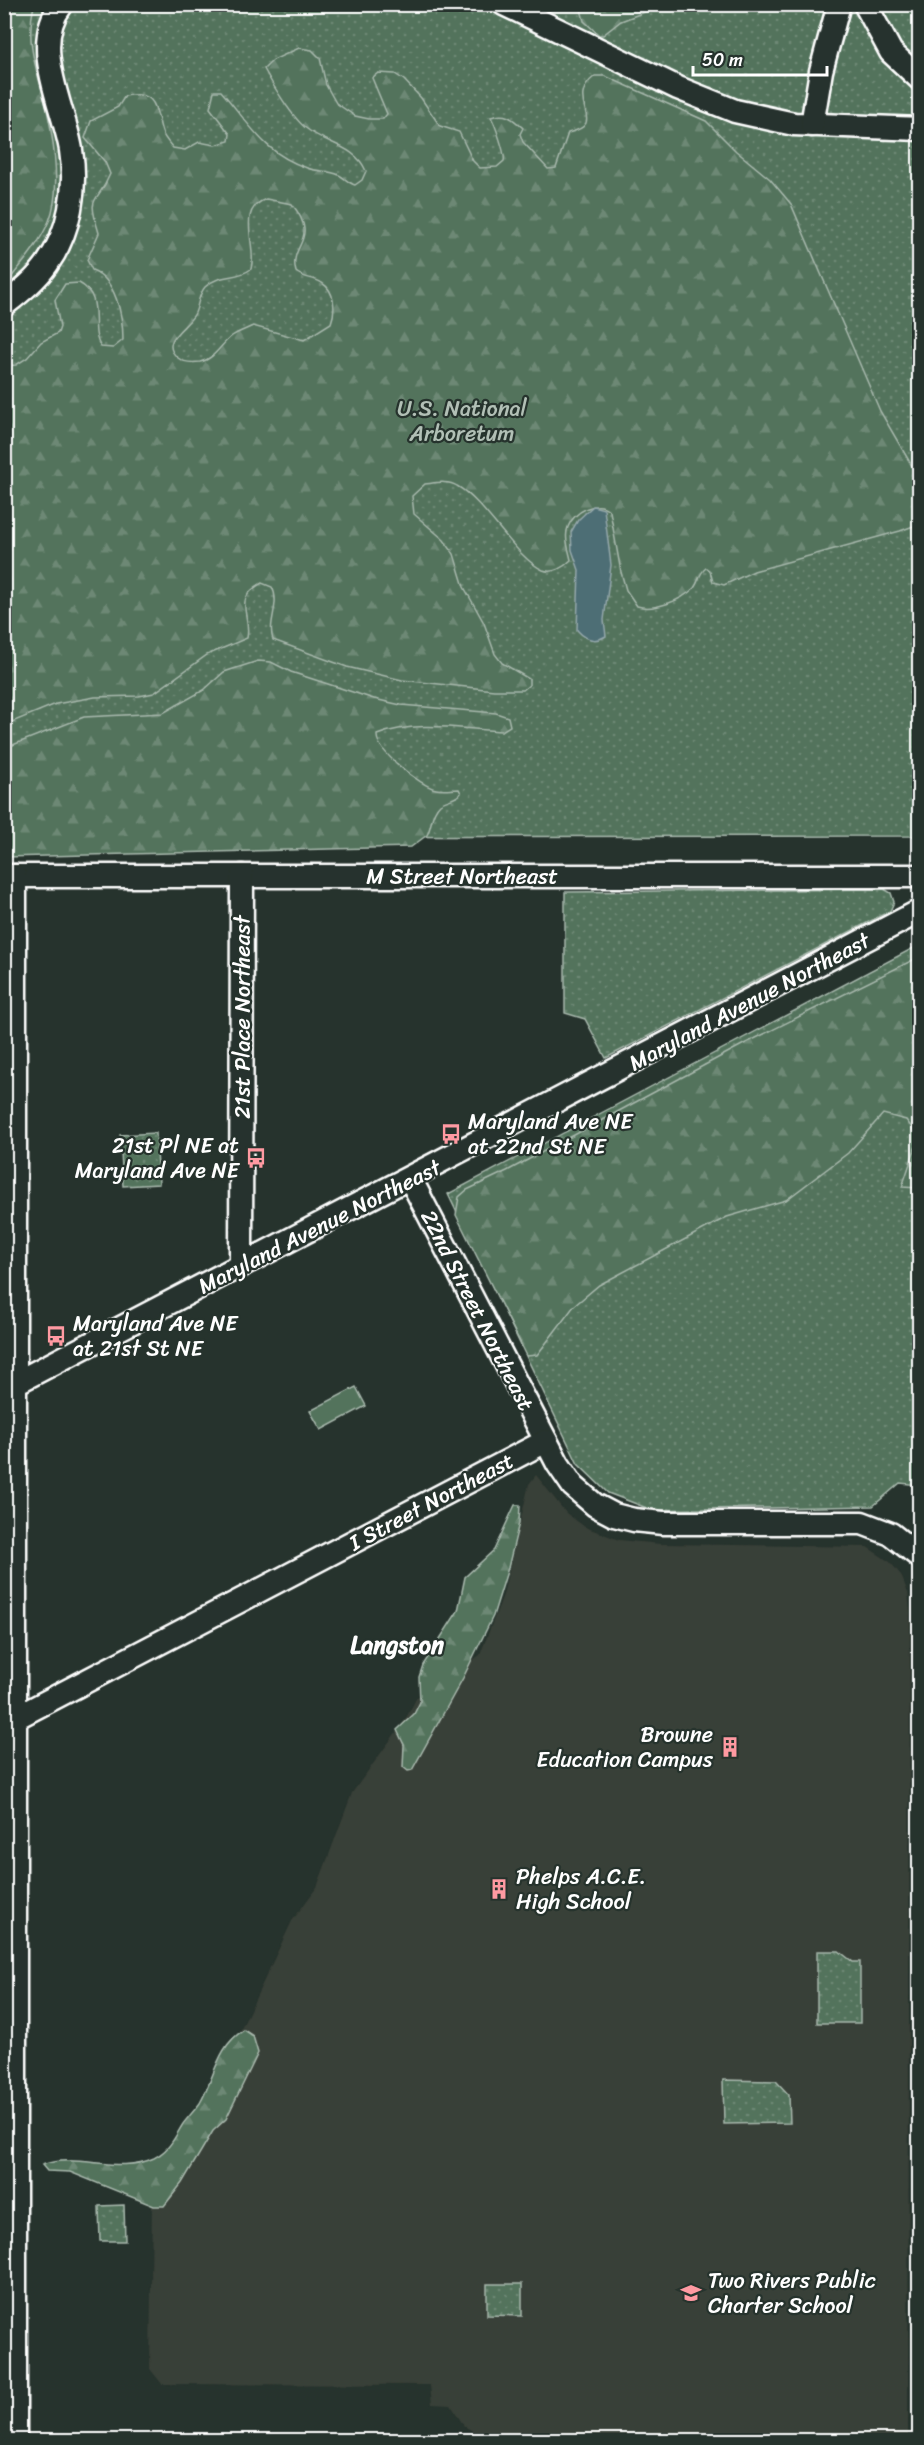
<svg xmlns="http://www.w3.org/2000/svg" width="924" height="2445" font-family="Sriracha,sans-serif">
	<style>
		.built { fill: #393f37 }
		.grass { fill: url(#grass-dots); stroke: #a9b9ae; stroke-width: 1.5 }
		.forest { fill: url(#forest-firs); stroke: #a9b9ae; stroke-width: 1.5; fill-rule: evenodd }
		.garden { fill: #53735c; stroke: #a9b9ae; stroke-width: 1.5 }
		.water { fill: #4e6e74; stroke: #95a8ac; stroke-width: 1.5 }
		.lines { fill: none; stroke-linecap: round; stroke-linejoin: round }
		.minor-casing { stroke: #fff; stroke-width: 27 }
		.minor { stroke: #26332d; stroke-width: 22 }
		.labels { text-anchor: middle; stroke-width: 4.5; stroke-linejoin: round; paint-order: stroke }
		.park-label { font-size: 22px; fill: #b2c0b6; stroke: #26332d }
		.street-label { font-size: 22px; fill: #fff; stroke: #26332d }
		.poi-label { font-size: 22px; fill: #fff; stroke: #26332d; text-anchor: start }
		.neighbourhood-label { font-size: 24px; font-weight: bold; fill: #fff; stroke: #26332d }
	</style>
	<defs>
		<pattern id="grass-dots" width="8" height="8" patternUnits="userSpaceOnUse" patternTransform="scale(1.5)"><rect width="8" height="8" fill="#53735c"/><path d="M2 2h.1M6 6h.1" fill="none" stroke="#6d8874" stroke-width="1.8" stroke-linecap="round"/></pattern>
		<pattern id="forest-firs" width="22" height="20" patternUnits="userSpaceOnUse" patternTransform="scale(1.5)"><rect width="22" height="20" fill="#53735c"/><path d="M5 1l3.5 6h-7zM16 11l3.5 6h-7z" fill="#6d8874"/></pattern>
	</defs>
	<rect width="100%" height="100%" fill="#26332d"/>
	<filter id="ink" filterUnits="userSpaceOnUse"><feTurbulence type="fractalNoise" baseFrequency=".0167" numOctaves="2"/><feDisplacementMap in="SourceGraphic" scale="12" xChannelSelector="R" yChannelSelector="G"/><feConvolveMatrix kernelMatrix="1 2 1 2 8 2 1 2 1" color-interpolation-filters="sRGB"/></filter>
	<g filter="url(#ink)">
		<path class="built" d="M536,1475L566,1513L585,1527L619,1540L661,1544L867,1547L890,1562L901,1575L908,1593L910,1612L908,2440H488L464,2426L451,2405L432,2404L430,2385L162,2384L150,2369L152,2201L217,2080L292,1921L317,1887L352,1793L405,1720L417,1697L480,1655L503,1595L529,1484Z"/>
		<g class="grass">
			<path d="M4,5H919V836L5,837Z"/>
			<path d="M884,889L891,893L894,902L890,911L606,1058L585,1019L565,1013V892Z"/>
			<path d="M919,945V1485L900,1483L873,1506L652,1510L608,1493L578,1464L448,1194Z"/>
			<path d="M156,1133L159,1184L123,1186L120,1135Z"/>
			<path d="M817,1951H839L853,1962H860V2023H817Z"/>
			<path d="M723,2080L776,2081L789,2095L790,2123L724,2124Z"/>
			<path d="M124,2205L125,2241H100L99,2206Z"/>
			<path d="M487,2284H522V2316L487,2315Z"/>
		</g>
		<g class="forest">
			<path d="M5,4L34,5C26,38 34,62 43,94C52,127 63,188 49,221C39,245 21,265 5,285Z"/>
			<path d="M580,5V4L663,5L621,21L603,35H599L584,21Z"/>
			<path d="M299,48L312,50L320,58L326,85L336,103L355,116L369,119H383L387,114L372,78L378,73L395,74L404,80L421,98L440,126L459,132L473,161L480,168L497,167L504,161C506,155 495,124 491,117C506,112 512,118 523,128L520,134L523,142L548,169L556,168L568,133C611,123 562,102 595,76H605L706,121L736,151L770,179L791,204L880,411L919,478V524L900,531L754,571L724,585L713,582L710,571L706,568C699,573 699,582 694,588C681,601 654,611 637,606L626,590L621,572L610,511C598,498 573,512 568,527C564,537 569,550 571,560C564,567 553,574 543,570C515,558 487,503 457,486C448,480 435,483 425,484L412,496L414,514L444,540L454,554L464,587L484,623L495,654L502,663L529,679V685L523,690H494L402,680L347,667L273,640C267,621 281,604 272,587L262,583C231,600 252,614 247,638L207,655L154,693L139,696L95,697L56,704L5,725V366L16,365L27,358L41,342L58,333L60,327L55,300L65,284L79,283C106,297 88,329 101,347L113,348L123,340C123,316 116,279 92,270L87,260L99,233C86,191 97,207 110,174L105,162L85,138L91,121L118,107L125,96C158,89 155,110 162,132C164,138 169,143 173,148L185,150L199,142L215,145L229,141L230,134L210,108L214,91H221C250,124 263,153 307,168C318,172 329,170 339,175C345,178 348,183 355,185L362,180L366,171C356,146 326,144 307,129C293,119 272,84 264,69L273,60ZM266,199L292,204C321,241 288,244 296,272C304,279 313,277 322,283C335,291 336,310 331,323L304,340L253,326C247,329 238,332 232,336C221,344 215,359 200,362C192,363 184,363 178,358C157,341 189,327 195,313C199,304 198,295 205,287C219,273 237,280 251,269C258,246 235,210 266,199Z"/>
			<path d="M258,661L271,662L291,672L374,699L401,705L496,713L508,717L510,726L502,731C461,729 415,720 377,735C376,751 421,786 436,789C443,791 452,789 459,789L461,793C456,800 447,799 440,804C431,812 432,826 427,835L411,847L5,857V748L84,717L163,713L204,690L224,672Z"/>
			<path d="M919,957V1188L902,1187L919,1137L906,1120L883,1114L848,1153L786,1200L727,1217L599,1285L574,1306L537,1355L527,1356L456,1215L459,1197L467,1190L507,1171L744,1044Z"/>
			<path d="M515,1505H520L519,1523L508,1568L493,1616L463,1678L412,1770L408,1771L403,1767L404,1745L397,1730L414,1714L420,1702L419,1677L423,1665L458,1611L465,1577L494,1550Z"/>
			<path d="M244,2030L253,2036L258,2053L226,2119L213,2131L182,2183L164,2206H154L70,2172L47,2171L42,2165C78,2152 118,2175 154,2158C170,2150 174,2138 183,2124C188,2117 195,2110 200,2103C215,2077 217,2046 244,2030Z"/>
		</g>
		<path class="garden" d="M356,1387L366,1406L321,1430L310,1411Z"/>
		<path class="water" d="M593,506L604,509L611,565L604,620L606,636C595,643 585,639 577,630L579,570L572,550L571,532L578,520Z"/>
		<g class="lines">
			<g class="minor-casing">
				<g id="minor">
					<path d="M504,4L678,88L735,111L794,124L920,129"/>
					<path d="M865,4L891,52L920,79"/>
					<path d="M812,125L821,71L839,4"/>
					<path d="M4,305C19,293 36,280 47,264C70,232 77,189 71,150C64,106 29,45 62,4"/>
					<path d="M4,876H920"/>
					<path d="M410,1178L558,1464L573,1486L595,1505L614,1515L634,1520L663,1523H862L891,1534L920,1557"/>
					<path d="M241,1266L242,876"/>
					<path d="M4,1389L920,911"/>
					<path d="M4,1724L546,1441"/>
					<path d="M15,2440V876"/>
				</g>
			</g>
			<use href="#minor" class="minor"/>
		</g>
	</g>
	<defs>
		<g id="bus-bare" transform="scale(1.62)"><path d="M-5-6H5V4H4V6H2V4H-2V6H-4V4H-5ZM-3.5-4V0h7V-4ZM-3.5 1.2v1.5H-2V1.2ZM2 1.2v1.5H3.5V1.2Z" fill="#ff9aa2" stroke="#26332d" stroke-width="2.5" paint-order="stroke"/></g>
		<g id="building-bare" transform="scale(1.62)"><path d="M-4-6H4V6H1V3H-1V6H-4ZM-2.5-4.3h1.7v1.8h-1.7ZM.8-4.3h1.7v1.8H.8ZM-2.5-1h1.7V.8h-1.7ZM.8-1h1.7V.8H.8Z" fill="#ff9aa2" stroke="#26332d" stroke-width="2.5" paint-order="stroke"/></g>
		<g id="school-bare" transform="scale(1.62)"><path d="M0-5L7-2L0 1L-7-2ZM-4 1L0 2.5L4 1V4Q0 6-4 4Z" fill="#ff9aa2" stroke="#26332d" stroke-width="2.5" paint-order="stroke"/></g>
	</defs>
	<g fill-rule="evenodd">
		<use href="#bus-bare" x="451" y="1134"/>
		<use href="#bus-bare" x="256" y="1158"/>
		<use href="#bus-bare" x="56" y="1336"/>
		<use href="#building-bare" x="730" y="1747"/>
		<use href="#building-bare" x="499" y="1889"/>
		<use href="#school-bare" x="691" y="2293"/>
	</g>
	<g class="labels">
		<g class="park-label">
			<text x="462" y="416">U.S. National<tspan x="462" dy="25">Arboretum</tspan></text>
		</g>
		<g class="street-label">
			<text x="462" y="884">M Street Northeast</text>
			<text transform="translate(749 1001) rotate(-28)" y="8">Maryland Avenue Northeast</text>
			<text transform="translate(242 1017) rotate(-90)" y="8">21st Place Northeast</text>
			<text transform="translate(319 1226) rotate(-27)" y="8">Maryland Avenue Northeast</text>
			<text transform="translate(478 1310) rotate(63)" y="8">22nd Street Northeast</text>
			<text transform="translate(431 1501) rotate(-28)" y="8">I Street Northeast</text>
		</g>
		<g class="poi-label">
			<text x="468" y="1129">Maryland Ave NE<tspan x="468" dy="25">at 22nd St NE</tspan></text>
			<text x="239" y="1153" text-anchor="end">21st Pl NE at<tspan x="239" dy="25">Maryland Ave NE</tspan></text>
			<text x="73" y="1331">Maryland Ave NE<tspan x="73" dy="25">at 21st St NE</tspan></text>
			<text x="713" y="1742" text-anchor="end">Browne<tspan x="713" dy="25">Education Campus</tspan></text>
			<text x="516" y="1884">Phelps A.C.E.<tspan x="516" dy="25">High School</tspan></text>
			<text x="708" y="2288">Two Rivers Public<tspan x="708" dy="25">Charter School</tspan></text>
		</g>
		<g class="neighbourhood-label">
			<text x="397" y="1653">Langston</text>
		</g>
	</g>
	<rect width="924" height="2445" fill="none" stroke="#26332d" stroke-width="24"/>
	<rect x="12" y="12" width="900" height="2421" fill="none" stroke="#fff" stroke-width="2" filter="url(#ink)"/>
	<path d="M693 66v9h134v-9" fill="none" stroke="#ffffff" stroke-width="3"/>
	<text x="702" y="66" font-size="18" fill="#ffffff" stroke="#26332d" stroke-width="4.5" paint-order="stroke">50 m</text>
</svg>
